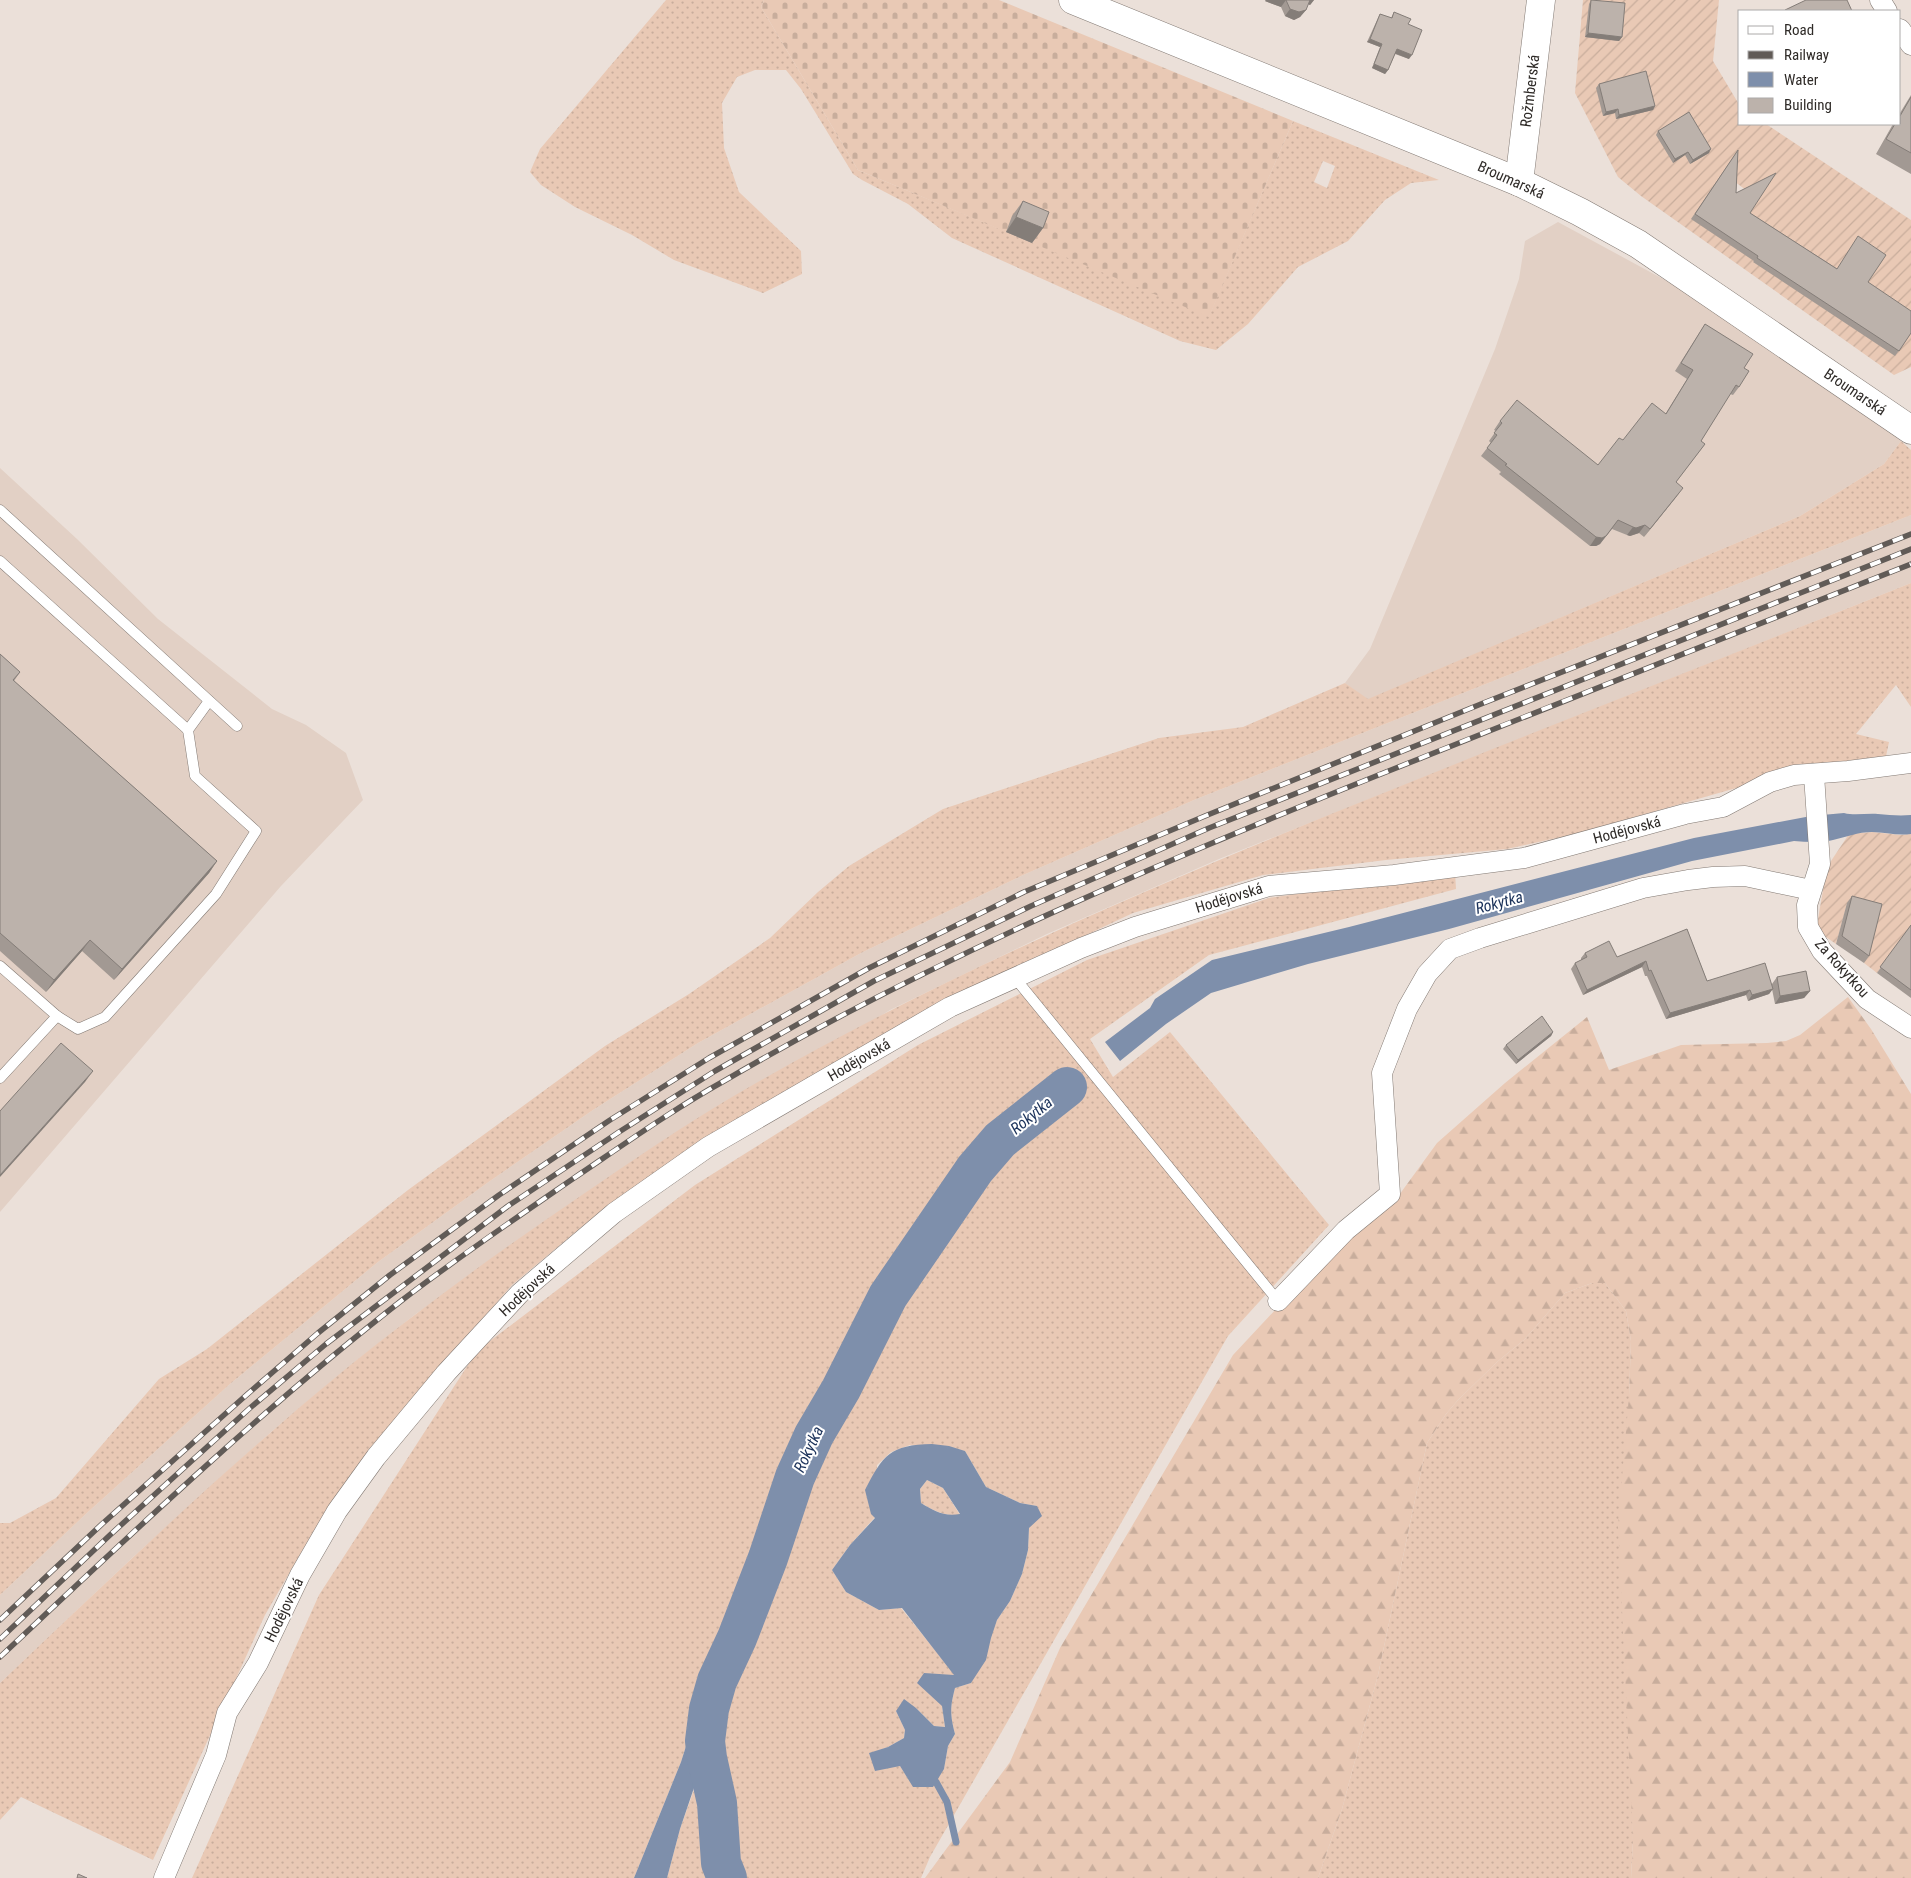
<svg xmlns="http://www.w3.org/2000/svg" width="1911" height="1878" font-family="'Roboto Condensed',sans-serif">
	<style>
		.built { fill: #e2d0c5 }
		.grass { fill: url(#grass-dots); fill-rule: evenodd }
		.forest { fill: url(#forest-firs) }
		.cemetery { fill: url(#cemetery-stones) }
		.garden { fill: url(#garden-furrows); fill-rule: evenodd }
		.water { fill: #7e8fab; fill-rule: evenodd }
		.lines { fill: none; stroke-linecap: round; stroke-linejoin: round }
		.stream { stroke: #7e8fab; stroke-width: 7 }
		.river { stroke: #7e8fab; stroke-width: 40 }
		.lane-casing { stroke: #827973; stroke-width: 11 }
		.street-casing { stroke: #827973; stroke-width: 21 }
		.secondary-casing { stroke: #827973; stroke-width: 29 }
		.lane { stroke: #fff; stroke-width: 10 }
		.street { stroke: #fff; stroke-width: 20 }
		.secondary { stroke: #fff; stroke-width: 28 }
		.rail-casing { stroke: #615b57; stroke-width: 5.5 }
		.rail { stroke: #fff; stroke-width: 4; stroke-dasharray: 11; stroke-linecap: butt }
		.wall { fill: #a29993 }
		.shaded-wall { fill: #847d78 }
		.building { fill: #bcb2ab; stroke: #847d78 }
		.labels { text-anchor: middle; stroke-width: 4; stroke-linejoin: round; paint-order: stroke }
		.street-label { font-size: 15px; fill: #2f2b28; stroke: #fff }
		.water-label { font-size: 16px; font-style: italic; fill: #1b325a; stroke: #fff }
	</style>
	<defs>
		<pattern id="grass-dots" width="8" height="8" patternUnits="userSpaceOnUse" patternTransform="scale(1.25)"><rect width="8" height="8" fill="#e9c9b5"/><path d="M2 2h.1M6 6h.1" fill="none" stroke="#c8ad9c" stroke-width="1.8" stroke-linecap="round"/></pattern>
		<pattern id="forest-firs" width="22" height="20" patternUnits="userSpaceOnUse" patternTransform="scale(1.25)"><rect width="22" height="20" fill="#e9c9b5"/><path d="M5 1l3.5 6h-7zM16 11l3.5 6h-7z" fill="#c8ad9c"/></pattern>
		<pattern id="cemetery-stones" width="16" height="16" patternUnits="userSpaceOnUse" patternTransform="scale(1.25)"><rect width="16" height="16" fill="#e9c9b5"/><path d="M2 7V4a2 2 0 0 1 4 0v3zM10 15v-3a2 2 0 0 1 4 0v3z" fill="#c8ad9c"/></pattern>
		<pattern id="garden-furrows" width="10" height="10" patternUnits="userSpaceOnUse" patternTransform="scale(1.25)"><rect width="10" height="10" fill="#e9c9b5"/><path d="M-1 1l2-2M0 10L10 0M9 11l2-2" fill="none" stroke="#c8ad9c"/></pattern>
	</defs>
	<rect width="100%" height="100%" fill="#ebe0d9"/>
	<g class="built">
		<path d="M1558,222L1687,292L1862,409L1901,441L1884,464L1800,516L1367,700L1345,683L1370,649L1495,349L1519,279L1525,241Z"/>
		<path d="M0,468L77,539L158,619L272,709L306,725L346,753L363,800L281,886L0,1212Z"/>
		<path d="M1911,515V583L1219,859L1047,934L890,1010L417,1313L346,1369L271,1432L131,1559L0,1683V1595L88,1512L230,1384L378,1262L490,1181L593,1110L698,1043L861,953L1021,876L1194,800Z"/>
	</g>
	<g class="grass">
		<path d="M666,0H764L761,7L858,170L1209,316L1293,121L1439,180L1411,183L1385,200L1348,241L1298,267L1248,324L1216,350L1180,341L952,238L908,204L862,180L853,174L801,89L786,70H755L737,77L722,103L724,148L739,192L801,251L802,274L763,293L674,260L632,235L575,207L541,185L530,172L540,149ZM1323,161L1335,166L1327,188L1314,182Z"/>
		<path d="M1901,441L1911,450V515L1194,800L1021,876L861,953L698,1043L593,1110L490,1181L378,1262L230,1384L88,1512L0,1595V1523H10L56,1498L159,1379L207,1349L408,1190L605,1046L689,994L770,938L818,892L849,866L943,809L1159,738L1243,727L1345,683L1368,699L1800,516L1884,464Z"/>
		<path d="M1911,583V707L1896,685L1856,734L1889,742L1885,761L1799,770L1579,833L1507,849L1386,860L1263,875L1133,913L948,1000L584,1225L512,1285L369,1449L313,1532L265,1615L153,1860L21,1797L0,1820V1683C114,1575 227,1466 348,1367C424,1306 502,1249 582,1195C632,1161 681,1127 732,1097C942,974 1166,880 1391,790C1564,720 1738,652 1911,583Z"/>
		<path d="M1455,872L1456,889L1209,955L1090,1039L1113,1077L1170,1032L1329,1225L1228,1336L930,1857L921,1878H667L680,1829L700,1773L713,1762V1743L723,1688L702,1696L681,1762L634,1878H192L319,1595L477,1351L695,1185L918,1045L1087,960L1269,898ZM910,1445L965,1451L986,1487L1020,1503L1037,1506L1029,1528L1028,1550L1022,1574L1010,1601L997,1620L971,1683L955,1688C950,1707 950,1715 955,1734L948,1746L944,1769L913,1786L900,1766L869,1754L888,1747L904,1738L905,1730L896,1711L916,1708L934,1726L945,1727L942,1706L955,1675L901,1608L879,1610L846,1592L832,1570L850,1545L875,1517L877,1465L891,1452Z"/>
		<path d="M1592,1283H1605L1626,1311L1631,1341L1629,1396L1633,1841L1631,1878H1318L1342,1809L1378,1675L1427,1443L1446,1414L1458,1400L1497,1362L1525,1339L1565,1293Z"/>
		<path d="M927,1480L943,1488L960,1515C944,1516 934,1511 921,1503L920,1489Z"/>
	</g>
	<path class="forest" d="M1848,997L1871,1029L1911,1094V1878H1631L1633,1841L1618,1525L1629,1396L1631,1341L1626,1311L1605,1283H1592L1565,1293L1525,1339L1497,1362L1458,1400L1446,1414L1427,1443L1378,1675L1342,1809L1318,1878H925L1010,1762L1060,1648L1233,1355L1318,1264L1394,1202L1437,1143L1505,1083L1587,1017L1609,1070L1681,1045L1767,1043L1786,1041L1800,1035Z"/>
	<path class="cemetery" d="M764,0H999L1293,121L1209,317L858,170L761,7Z"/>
	<g class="garden">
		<path d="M1583,0H1719L1713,61L1740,106V124H1766L1911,220V367L1894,375L1641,196L1618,177L1575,93ZM1734,181L1747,191L1729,244Z"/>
		<path d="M1873,832L1900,835L1911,834V926L1877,973L1864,963L1877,912L1847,904L1836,944L1816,930L1825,879L1831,861L1849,834Z"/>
	</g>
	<g class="water">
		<path d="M1844,813C1855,816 1866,813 1878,814C1889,815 1899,816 1911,815V834C1897,836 1885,832 1872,832C1858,832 1846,837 1833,840C1821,843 1807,842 1794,841L1692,861L1449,929L1308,964L1211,993L1166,1024L1120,1061L1105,1042L1150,1008L1155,999L1212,960L1349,927L1694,838L1811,816Z"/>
		<path d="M932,1444L949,1446L965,1451L986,1487L1020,1503L1037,1506L1042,1516L1029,1528L1028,1550L1022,1574L1010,1601L997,1620L991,1638L986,1660L971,1683L955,1688C950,1707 950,1715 955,1734L948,1746L944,1769L933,1787H913L900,1766L875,1771L869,1753L888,1747L904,1738L905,1730L896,1711L904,1699L916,1708L934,1726L945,1727L942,1706L917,1683L924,1673L954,1675L902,1608L879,1610L846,1592L832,1570L850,1545L875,1518L871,1514L865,1490C883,1455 890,1445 932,1444ZM927,1480L943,1488L960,1514C944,1517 934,1511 921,1503L920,1489Z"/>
		<path d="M723,1687L713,1743V1762L699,1773L680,1829L667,1878H634L681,1762L702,1696Z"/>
	</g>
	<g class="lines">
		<path class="stream" d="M936,1782L947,1802L956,1842"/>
		<path class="river" d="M727,1878L721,1863L717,1803L707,1758L705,1741L709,1709L717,1681L737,1638L768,1558L795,1477L814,1435L841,1389L888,1296L975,1169L1000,1140L1067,1087"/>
		<g class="lane-casing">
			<g id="lane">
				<path d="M0,510L237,726"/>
				<path d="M0,561L188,730"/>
				<path d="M0,966L57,1016L78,1029L105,1017L216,894L256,831L195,776L188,730L209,701"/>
				<path d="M1015,978L1278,1301"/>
				<path d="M0,1078L57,1016"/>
			</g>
		</g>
		<g class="street-casing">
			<g id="street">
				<path d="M1880,0L1887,11"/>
				<path d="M1900,29L1911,45"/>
				<path d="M1814,775L1820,864L1807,905L1808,927L1822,951L1867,999L1911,1028"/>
				<path d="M1278,1301L1346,1230L1390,1194L1382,1073L1407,1009L1427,974L1450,949L1480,938L1643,888L1688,880L1713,877L1745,876L1811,890"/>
				<path d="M164,1878L216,1755L227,1713L258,1663L300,1575L337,1511L376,1457L446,1373L520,1293L614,1213L708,1147L950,1007L1081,948L1135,927L1269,886L1394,875L1524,858L1685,814L1723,807L1770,782L1794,775L1848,771L1911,763"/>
			</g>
		</g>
		<g class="secondary-casing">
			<g id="secondary">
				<path d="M1073,0L1519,182L1580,212L1638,244L1911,430"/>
				<path d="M1519,182L1541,0"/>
			</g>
		</g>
		<use href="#lane" class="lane"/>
		<use href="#street" class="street"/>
		<use href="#secondary" class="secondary"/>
		<g class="rail-casing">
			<g id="rail">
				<path d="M0,1620L102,1524L243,1398L318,1333L390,1275L499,1195L610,1120L709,1058L869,968L1024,892L1205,816L1481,704L1911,534"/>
				<path d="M0,1639L110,1535L250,1408L326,1344L508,1206L619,1132L715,1071L874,981L1031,906L1209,828L1911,549"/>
				<path d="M0,1657C130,1535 260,1411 401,1301C457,1258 516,1218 574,1178C623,1145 672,1110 724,1081C934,958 1156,864 1381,774C1558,703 1734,634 1911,564"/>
			</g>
		</g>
		<use href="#rail" class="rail"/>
	</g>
	<g class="wall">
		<path d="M1266,0H1314L1310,5L1308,4L1306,10L1300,17L1294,20L1285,16L1281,7L1265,1Z"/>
		<path d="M1591,0L1622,37L1619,41L1585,37L1589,4Z"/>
		<path d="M1394,12L1408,24L1409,59L1395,54L1388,70L1385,74L1372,68L1380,47L1367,42L1378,18L1380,14L1391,18Z"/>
		<path d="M1599,84L1655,106L1653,110L1616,119L1615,113L1603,116L1596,88Z"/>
		<path d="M1911,95V174L1876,154L1893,124H1900V113Z"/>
		<path d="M1658,131L1709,153L1690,164L1685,155L1673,163L1656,135Z"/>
		<path d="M1738,150L1736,193L1750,213L1836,268L1868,282L1911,333L1895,356L1753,262L1754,261L1691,219Z"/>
		<path d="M1023,201L1043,228L1032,243L1006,232L1012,216Z"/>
		<path d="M1705,324L1744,368L1739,387L1733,395L1730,394L1701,441L1705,444L1676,482L1677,496L1644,537L1639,533L1630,536L1627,535L1612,529L1600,544L1596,546H1590L1499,474L1501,472L1481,456L1491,443L1489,441L1496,431L1494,430L1500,421L1598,465L1623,440L1666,413L1687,379L1675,371Z"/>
		<path d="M0,654L20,672L14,681L217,861L209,873L114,980L82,951L46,992L0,951Z"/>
		<path d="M1852,896L1869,956L1864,963L1836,944L1847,903Z"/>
		<path d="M1911,925V998L1877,973Z"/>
		<path d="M1687,929L1707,981L1772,987V984L1777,977L1810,991L1804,998L1775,1004L1772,989L1769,994L1748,1001L1746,995L1666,1019L1647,976H1645L1642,967L1583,995L1571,969L1575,963L1581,960V958L1585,953L1617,957Z"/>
		<path d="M1553,1032L1551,1036L1516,1064L1503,1049L1506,1045Z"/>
	</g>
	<g class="shaded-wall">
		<path d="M1266,0H1286L1281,7L1265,1Z"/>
		<path d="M1308,0H1314L1310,5L1306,3Z"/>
		<path d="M1290,9L1306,10L1300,17L1294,20L1285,16Z"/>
		<path d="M1588,33L1622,37L1619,41L1585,37Z"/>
		<path d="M1370,39L1382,44L1380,47L1367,42Z"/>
		<path d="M1397,49L1412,55L1409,59L1394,53Z"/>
		<path d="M1374,64L1388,70L1385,74L1372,68Z"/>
		<path d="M1655,106L1653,110L1616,119L1619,115Z"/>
		<path d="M1618,109L1615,113L1603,116L1606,112Z"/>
		<path d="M1711,149L1709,153L1690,164L1693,160Z"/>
		<path d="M1688,152L1685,155L1673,163L1675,159Z"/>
		<path d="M1016,217L1043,228L1032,243L1006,232Z"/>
		<path d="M1683,488L1677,496L1644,537L1650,529Z"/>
		<path d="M1618,520L1600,544L1596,546H1590L1596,537Z"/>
		<path d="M1645,525L1639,533L1630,536L1627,535L1633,527Z"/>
		<path d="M217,861L209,873L114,980L122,969Z"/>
		<path d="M90,940L82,951L46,992L54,980Z"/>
		<path d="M1646,961L1642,967L1583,995L1587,990Z"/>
		<path d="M1773,989L1769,994L1748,1001L1752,995Z"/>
		<path d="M1750,990L1746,995L1666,1019L1670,1013Z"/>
		<path d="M1810,991L1804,998L1775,1004L1780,996Z"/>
		<path d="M1553,1032L1551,1036L1516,1064L1518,1060Z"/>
		<path d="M93,1071L85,1082L0,1177V1175Z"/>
	</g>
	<g class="building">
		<path d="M1286,0H1310L1306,10L1299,12L1290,9Z"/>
		<path d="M1591,0L1625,3L1622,37L1588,33Z"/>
		<path d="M1806,0H1847L1852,11H1786L1785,10Z"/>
		<path d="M1394,12L1411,19L1408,24L1422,30L1412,55L1397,49L1388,70L1374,64L1382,44L1370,39L1380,14L1392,18Z"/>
		<path d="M1646,71L1655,106L1619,115L1618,109L1606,112L1599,84Z"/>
		<path d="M1911,97V153L1886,139L1895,124H1900V116Z"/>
		<path d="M1689,112L1711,149L1693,160L1688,152L1675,159L1658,131Z"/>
		<path d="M1738,150L1736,193L1776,173L1750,213L1837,269L1858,236L1886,255L1868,282L1911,311V333L1899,351L1757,258L1758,256L1695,214Z"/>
		<path d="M1023,201L1049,212L1043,228L1016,217Z"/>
		<path d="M1705,324L1753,354L1744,368L1749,371L1739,387L1736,385L1701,441L1705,444L1676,482L1683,488L1650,529L1645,525L1636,528L1633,527L1618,520L1606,536L1602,538L1596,537L1505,465L1507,464L1487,448L1497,435L1494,433L1502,423L1500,421L1517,400L1598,465L1619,438L1623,440L1652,403L1666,414L1693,370L1681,363Z"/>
		<path d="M0,654L20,672L13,680L217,861L122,969L90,940L54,980L0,933Z"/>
		<path d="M1852,896L1882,904L1869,956L1842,936Z"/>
		<path d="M1911,925V990L1880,967Z"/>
		<path d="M1687,929L1707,981L1765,963L1773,989L1752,995L1750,990L1670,1013L1651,970L1649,971L1646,961L1587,990L1575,963L1587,957L1585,953L1609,941L1617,957Z"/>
		<path d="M1806,971L1810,991L1780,996L1777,977Z"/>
		<path d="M1542,1016L1553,1032L1518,1060L1506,1045Z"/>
		<path d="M61,1043L93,1071L0,1175V1111Z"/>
		<path d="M78,1874L87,1878H77Z"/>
	</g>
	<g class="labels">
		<g class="street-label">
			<text transform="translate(1530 91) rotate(-83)" y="5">Rožmberská</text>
			<text transform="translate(1511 180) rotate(24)" y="5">Broumarská</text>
			<text transform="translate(1855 392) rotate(34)" y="5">Broumarská</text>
			<text transform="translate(1627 830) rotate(-15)" y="5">Hodějovská</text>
			<text transform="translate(1229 898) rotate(-17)" y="5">Hodějovská</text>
			<text transform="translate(1842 968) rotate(48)" y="5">Za Rokytkou</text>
			<text transform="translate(859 1060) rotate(-30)" y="5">Hodějovská</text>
			<text transform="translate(527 1290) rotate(-43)" y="5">Hodějovská</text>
			<text transform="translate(284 1610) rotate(-64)" y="5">Hodějovská</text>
		</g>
		<g class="water-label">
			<text transform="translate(1499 902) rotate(-15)" y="6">Rokytka</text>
			<text transform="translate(1031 1115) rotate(-39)" y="6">Rokytka</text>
			<text transform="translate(808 1449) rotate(-65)" y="6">Rokytka</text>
		</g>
	</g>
	<rect x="1738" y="10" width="162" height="115" fill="#ffffff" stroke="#acaaa9"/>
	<rect x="1748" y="26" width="25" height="8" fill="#ffffff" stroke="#acaaa9"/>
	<text x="1784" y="35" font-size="15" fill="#2f2b28">Road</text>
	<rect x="1748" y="51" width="25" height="8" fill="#615b57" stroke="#acaaa9"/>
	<text x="1784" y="60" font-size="15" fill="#2f2b28">Railway</text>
	<rect x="1748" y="72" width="25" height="15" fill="#7e8fab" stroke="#acaaa9"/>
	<text x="1784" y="85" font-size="15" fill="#2f2b28">Water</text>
	<rect x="1748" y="98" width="25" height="15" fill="#bcb2ab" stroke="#acaaa9"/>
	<text x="1784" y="110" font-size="15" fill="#2f2b28">Building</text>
</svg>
